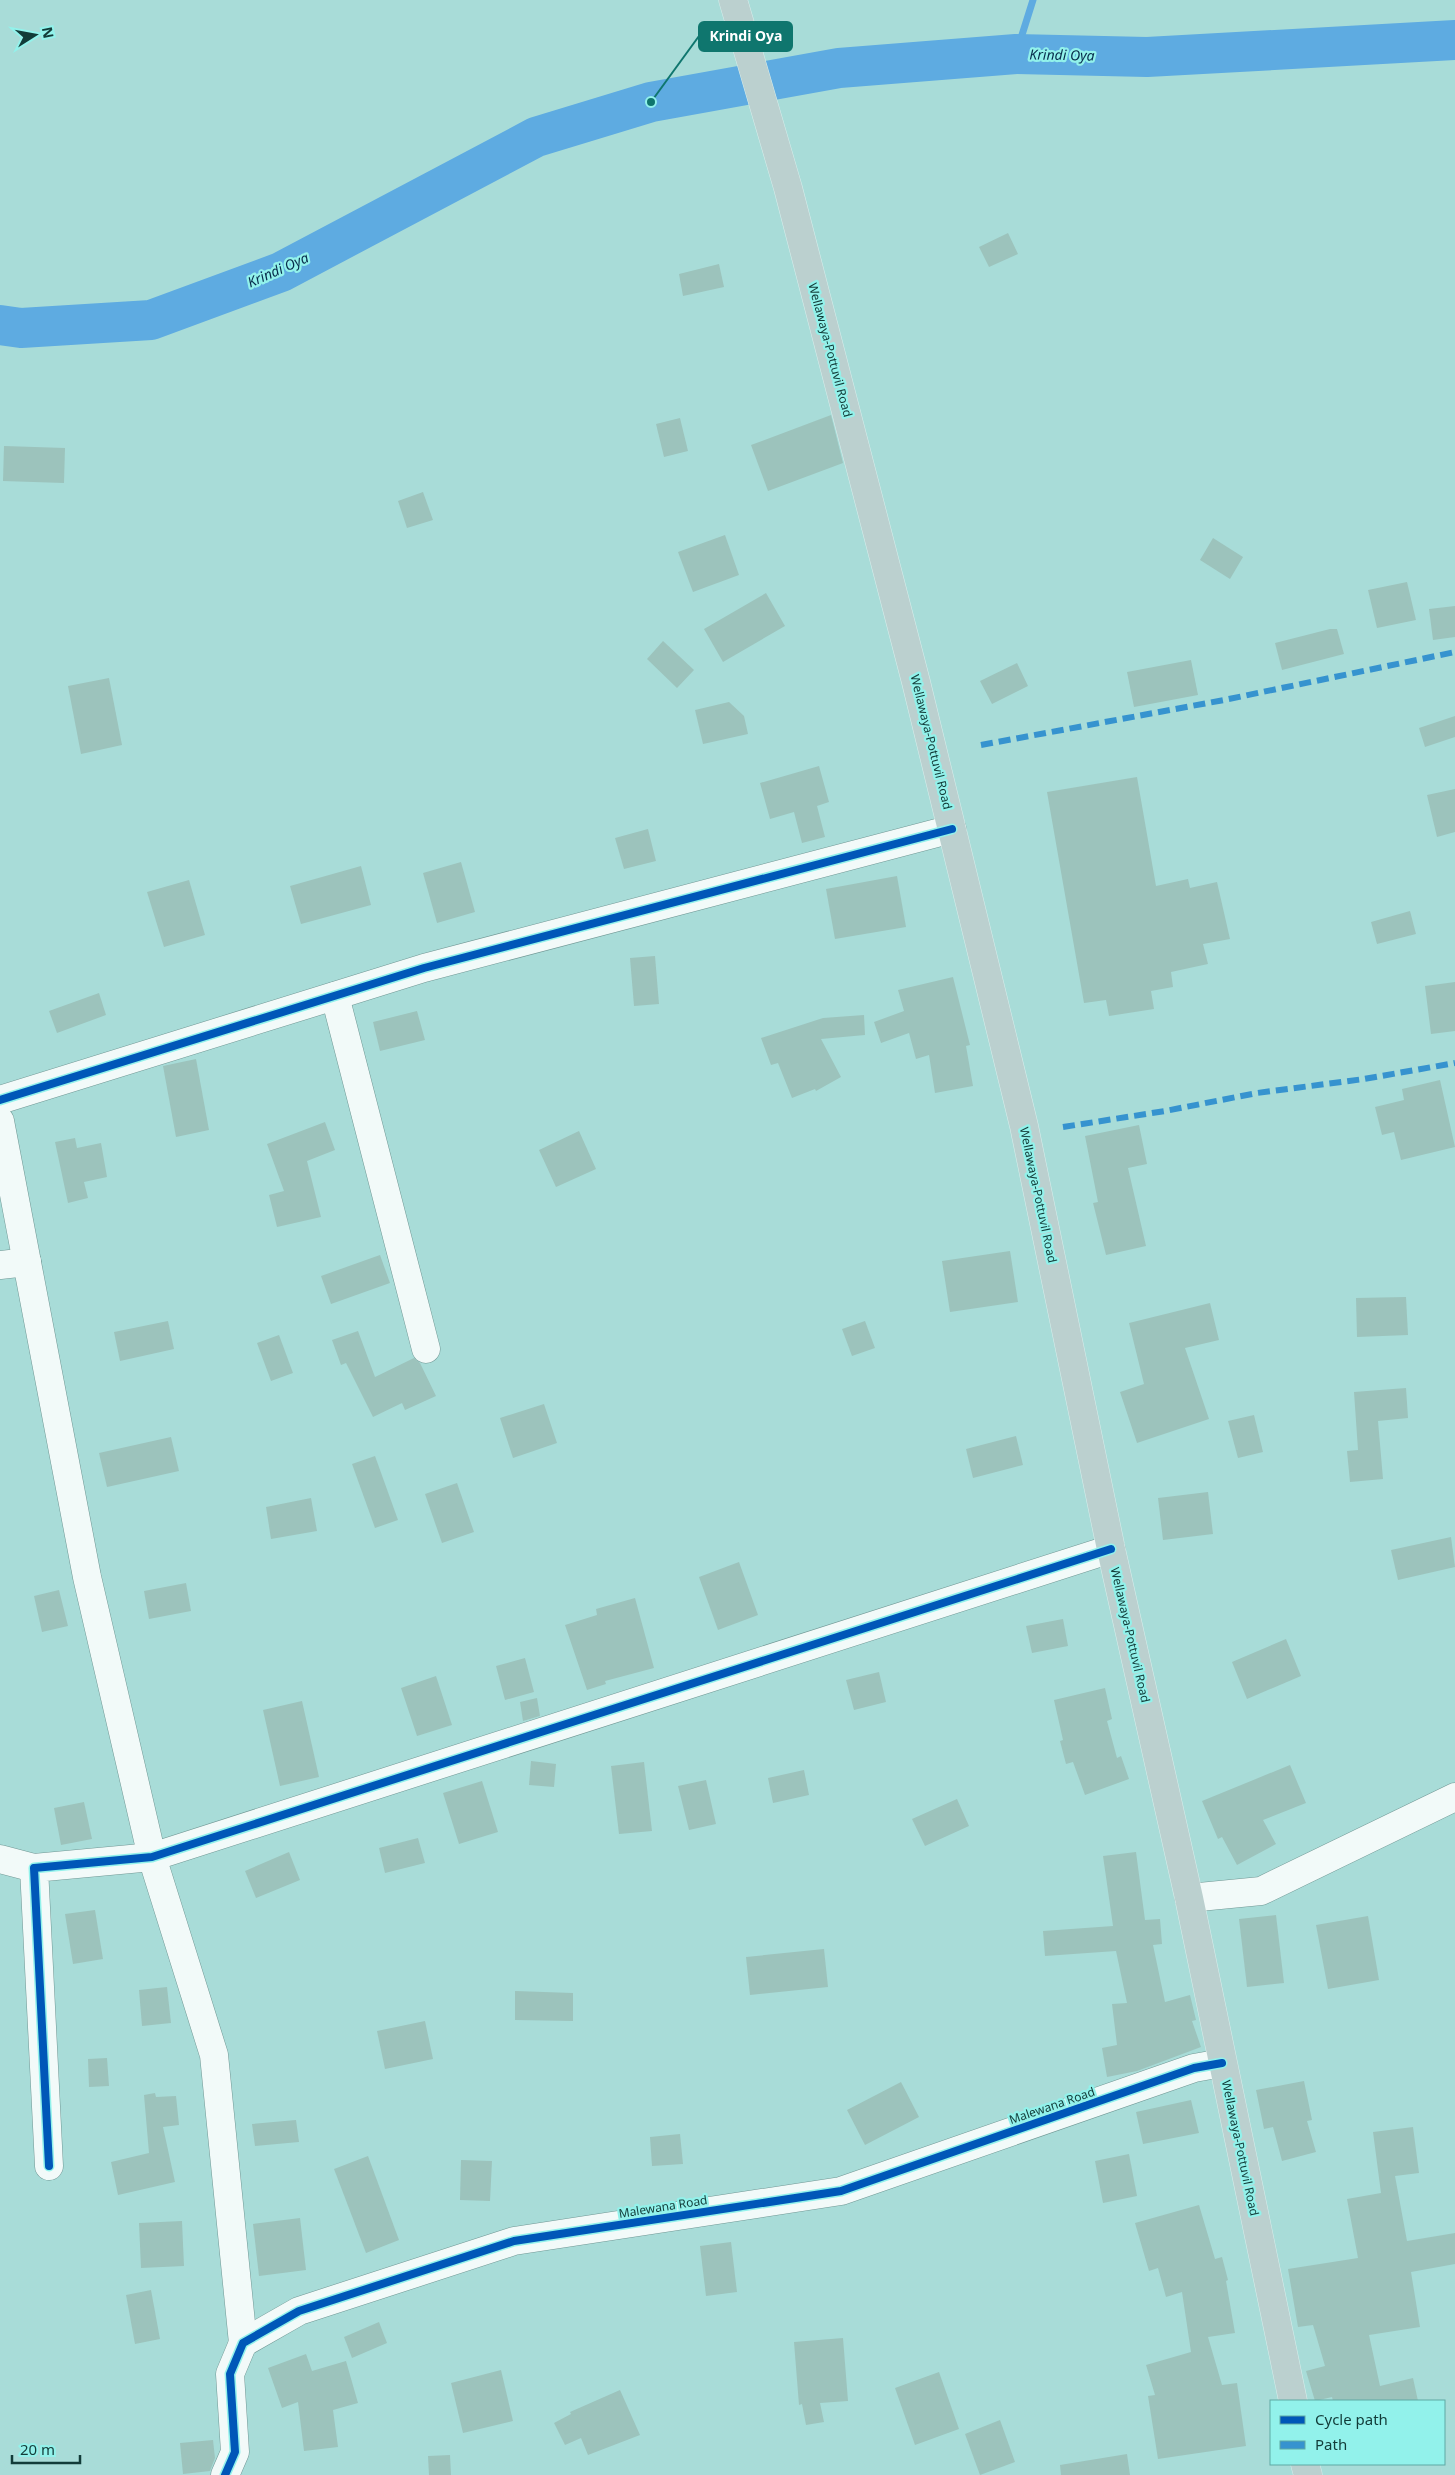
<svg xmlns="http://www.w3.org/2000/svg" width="1455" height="2475" font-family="'Noto Sans',sans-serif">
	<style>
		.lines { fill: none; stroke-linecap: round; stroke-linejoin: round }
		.stream { stroke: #5eabe1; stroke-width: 7 }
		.river { stroke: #5eabe1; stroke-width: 40 }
		.building { fill: #9cc3bc }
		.minor-casing { stroke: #709794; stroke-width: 29 }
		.highway-casing { stroke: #d8efed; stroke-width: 29 }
		.minor { stroke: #f2faf9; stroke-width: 28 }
		.highway { stroke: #bbd0cf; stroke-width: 28 }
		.quiet { stroke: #3693cf; stroke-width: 6; stroke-dasharray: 12 6; stroke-linecap: butt }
		.cycleway-casing { stroke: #92f2eb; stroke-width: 11 }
		.cycleway { stroke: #0057b8; stroke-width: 8 }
		.labels { text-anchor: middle; stroke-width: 4.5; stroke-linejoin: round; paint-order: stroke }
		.street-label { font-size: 12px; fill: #123c39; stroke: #92f2eb }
		.water-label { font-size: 14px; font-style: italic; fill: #072b4a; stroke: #92f2eb }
		.leader { fill: none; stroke: #0f766e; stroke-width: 2 }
		.callout-dot { fill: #0f766e; stroke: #92f2eb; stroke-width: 2 }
		.callout { fill: #0f766e; stroke: #0f766e; stroke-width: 2 }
		.callout-label { font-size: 14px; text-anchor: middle; font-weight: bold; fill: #fff }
	</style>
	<rect width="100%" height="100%" fill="#a8dcd8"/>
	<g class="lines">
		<path class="stream" d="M1016,54L1033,0"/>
		<path class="river" d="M0,325L21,328L151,320L281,272L536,137L651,102L839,68L1016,54L1147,57L1455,40"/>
	</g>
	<g class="building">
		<path d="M1008,233L1018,254L989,267L979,247Z"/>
		<path d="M719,264L724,287L683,296L679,274Z"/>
		<path d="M831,415L843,463L768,491L751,445Z"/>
		<path d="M680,418L688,451L664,457L656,424Z"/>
		<path d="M4,446L65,448L64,483L3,481Z"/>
		<path d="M423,492L433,520L407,528L398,501Z"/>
		<path d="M725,535L739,575L693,592L678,552Z"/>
		<path d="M1213,538L1243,557L1230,579L1200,560Z"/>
		<path d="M1407,582L1416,620L1377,628L1368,590Z"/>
		<path d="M766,593L785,626L723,662L704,629Z"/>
		<path d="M1455,606V637L1433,640L1429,609Z"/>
		<path d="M1330,629H1337L1344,654L1282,670L1275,643Z"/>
		<path d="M663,641L694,670L677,688L647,659Z"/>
		<path d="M1191,660L1198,695L1134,707L1127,672Z"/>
		<path d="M1017,663L1028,686L992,704L980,681Z"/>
		<path d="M109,678L122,745L81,754L68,686Z"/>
		<path d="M729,702L744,716L748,734L703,744L695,710Z"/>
		<path d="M1455,716V737L1425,747L1419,728Z"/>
		<path d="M819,766L829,802L817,806L825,837L802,843L794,812L770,819L760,783Z"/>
		<path d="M1137,777L1156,886L1188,879L1190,888L1217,882L1230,939L1203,944L1208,964L1171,972L1173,987L1151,991L1154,1009L1109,1016L1106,1000L1084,1003L1047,792Z"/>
		<path d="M1455,789V832L1437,837L1427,795Z"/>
		<path d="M648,829L656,861L624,869L615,838Z"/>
		<path d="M461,862L475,912L437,923L423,873Z"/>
		<path d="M361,866L371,905L301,924L290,886Z"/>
		<path d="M897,876L906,927L835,939L826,889Z"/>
		<path d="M189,880L205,935L164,947L147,892Z"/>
		<path d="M1410,911L1416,934L1377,944L1371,922Z"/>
		<path d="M655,956L659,1004L634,1006L630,958Z"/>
		<path d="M953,977L970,1045L966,1046L973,1086L935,1093L929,1055L916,1059L909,1033L881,1043L874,1022L904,1011L898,990Z"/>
		<path d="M1455,982V1031L1431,1034L1425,986Z"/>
		<path d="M99,993L106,1015L57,1033L49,1011Z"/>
		<path d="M417,1011L425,1040L380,1051L373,1022Z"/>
		<path d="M864,1015L865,1035L821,1039L841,1077L816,1091L815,1089L792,1098L778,1063L771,1065L761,1038L823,1018Z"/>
		<path d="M196,1059L209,1130L176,1137L163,1066Z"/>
		<path d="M1440,1080L1455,1147L1401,1160L1394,1132L1382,1135L1375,1107L1404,1100L1402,1089Z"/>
		<path d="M325,1122L335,1150L307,1161L321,1217L277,1227L269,1195L284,1191L267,1144Z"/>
		<path d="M1139,1125L1147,1164L1128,1168L1146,1246L1106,1255L1093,1203L1098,1202L1085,1136Z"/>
		<path d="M579,1131L596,1169L556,1187L539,1150Z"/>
		<path d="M75,1138L77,1148L101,1143L107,1177L84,1182L88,1198L68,1203L55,1142Z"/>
		<path d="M1010,1251L1018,1302L950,1312L942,1261Z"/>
		<path d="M380,1255L390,1283L331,1304L321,1276Z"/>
		<path d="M1406,1297L1408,1335L1357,1337L1356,1298Z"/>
		<path d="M1210,1303L1219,1340L1185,1348L1209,1419L1137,1443L1120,1392L1144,1384L1129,1323Z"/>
		<path d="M168,1321L174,1349L120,1361L114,1332Z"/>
		<path d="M865,1321L875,1348L852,1356L842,1329Z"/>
		<path d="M358,1331L375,1377L414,1358L420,1363L436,1396L405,1410L402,1403L373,1417L346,1363L341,1365L332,1340Z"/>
		<path d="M279,1335L293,1373L271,1381L257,1343Z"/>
		<path d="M1406,1388L1408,1418L1378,1421L1383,1479L1350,1482L1347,1451L1358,1450L1354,1392Z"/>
		<path d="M544,1404L557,1443L513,1458L500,1418Z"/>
		<path d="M1254,1415L1263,1452L1238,1458L1228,1421Z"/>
		<path d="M1016,1436L1023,1465L973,1478L966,1449Z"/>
		<path d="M171,1437L179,1471L107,1487L99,1453Z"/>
		<path d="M375,1456L398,1520L375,1528L352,1464Z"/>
		<path d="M457,1483L474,1532L442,1543L425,1494Z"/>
		<path d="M1208,1492L1213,1534L1163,1540L1158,1498Z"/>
		<path d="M311,1498L317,1531L271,1539L266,1507Z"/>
		<path d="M1451,1537L1455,1567L1398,1580L1391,1550Z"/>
		<path d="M739,1562L758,1615L718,1630L699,1577Z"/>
		<path d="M186,1583L191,1611L149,1619L144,1591Z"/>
		<path d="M59,1590L68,1626L42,1632L34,1596Z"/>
		<path d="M635,1598L654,1668L605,1681L606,1684L587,1690L565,1625L597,1615L596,1609Z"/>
		<path d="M1063,1619L1068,1646L1032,1653L1026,1626Z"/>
		<path d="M1286,1639L1301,1676L1247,1699L1232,1662Z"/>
		<path d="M525,1658L534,1692L505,1700L496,1666Z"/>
		<path d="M879,1672L886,1702L854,1710L846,1680Z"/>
		<path d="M436,1676L452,1725L417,1736L401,1688Z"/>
		<path d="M1105,1688L1112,1719L1107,1721L1117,1758L1121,1756L1129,1779L1085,1795L1073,1762L1066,1764L1060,1741L1063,1740L1054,1700Z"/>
		<path d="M537,1698L540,1716L523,1721L520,1702Z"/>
		<path d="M302,1701L319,1777L280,1786L263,1710Z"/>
		<path d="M531,1761L556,1764L554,1787L529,1785Z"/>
		<path d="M644,1762L652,1831L619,1834L611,1766Z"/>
		<path d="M1290,1765L1306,1803L1263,1820L1276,1844L1237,1865L1222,1837L1218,1839L1202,1801Z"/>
		<path d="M804,1770L809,1795L773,1803L768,1778Z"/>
		<path d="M706,1780L716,1824L689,1830L678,1786Z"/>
		<path d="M482,1781L498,1832L459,1844L443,1793Z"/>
		<path d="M957,1799L969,1826L925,1846L912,1819Z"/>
		<path d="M84,1802L92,1839L61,1845L54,1808Z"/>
		<path d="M418,1838L425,1863L385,1873L379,1848Z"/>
		<path d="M289,1852L300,1880L256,1898L245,1871Z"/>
		<path d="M1136,1852L1145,1920L1160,1919L1162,1944L1153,1945L1165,2002L1190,1995L1196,2020L1192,2021L1201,2047L1137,2071L1107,2077L1102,2048L1117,2045L1112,2004L1127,2003L1116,1951L1045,1956L1043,1931L1113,1926L1103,1856Z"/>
		<path d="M95,1910L103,1959L73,1964L65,1914Z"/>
		<path d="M1276,1915L1284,1983L1247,1987L1239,1919Z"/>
		<path d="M1368,1916L1379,1980L1328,1989L1316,1925Z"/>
		<path d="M824,1949L828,1987L750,1995L746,1957Z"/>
		<path d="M167,1987L171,2023L142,2026L139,1990Z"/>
		<path d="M515,1991L573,1993V2021L515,2020Z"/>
		<path d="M425,2021L433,2059L385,2069L377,2031Z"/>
		<path d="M107,2058L109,2086L89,2087L88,2059Z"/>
		<path d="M1304,2081L1312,2120L1307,2121L1316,2152L1282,2161L1273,2127L1264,2129L1256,2090Z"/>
		<path d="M901,2082L919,2117L865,2145L847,2110Z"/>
		<path d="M155,2093L156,2097L176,2096L179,2125L163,2127L175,2182L118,2195L111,2162L149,2153L144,2095Z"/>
		<path d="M1191,2100L1199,2133L1143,2144L1136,2112Z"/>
		<path d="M296,2120L299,2142L255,2146L252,2124Z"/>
		<path d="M1413,2127L1419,2173L1395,2176L1407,2241L1455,2233V2264L1411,2272L1420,2327L1369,2335L1380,2386L1413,2378L1418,2401H1333L1332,2397L1315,2401L1306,2371L1325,2366L1313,2325L1298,2327L1288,2269L1358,2258L1347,2199L1381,2193L1373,2132Z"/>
		<path d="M680,2134L683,2164L652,2166L650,2137Z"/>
		<path d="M1129,2154L1137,2196L1103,2203L1095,2161Z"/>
		<path d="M368,2156L399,2240L366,2253L334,2169Z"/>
		<path d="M461,2160L492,2161L490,2201L460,2200Z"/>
		<path d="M1199,2205L1215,2259L1222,2257L1228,2280L1226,2281L1235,2333L1208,2337L1222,2385L1237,2383L1246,2446L1158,2459L1148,2396L1155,2395L1146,2365L1191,2352L1182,2292L1166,2297L1158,2268L1149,2271L1135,2223Z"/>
		<path d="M300,2218L306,2270L259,2276L253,2224Z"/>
		<path d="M182,2221L184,2266L141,2268L139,2223Z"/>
		<path d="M731,2242L737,2292L706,2296L700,2246Z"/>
		<path d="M151,2290L160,2339L135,2344L126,2295Z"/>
		<path d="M379,2322L387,2343L352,2358L344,2337Z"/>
		<path d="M843,2338L848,2401L820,2403L824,2422L806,2425L802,2404L799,2405L794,2342Z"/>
		<path d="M306,2354L312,2371L346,2361L358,2403L333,2410L338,2447L304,2451L298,2402L282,2408L268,2368Z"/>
		<path d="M501,2370L513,2421L463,2433L451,2383Z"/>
		<path d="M939,2372L959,2429L915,2445L895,2388Z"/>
		<path d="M620,2390L640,2435L588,2455L581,2438L565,2445L554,2423L571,2414L570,2412Z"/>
		<path d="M1000,2420L1015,2462L980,2475L965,2434Z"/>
		<path d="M213,2440L215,2458L210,2471L183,2474L180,2443Z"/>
		<path d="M1127,2454L1130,2475H1061L1060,2465Z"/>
		<path d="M450,2455L451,2475H429L428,2456Z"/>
	</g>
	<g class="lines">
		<g class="minor-casing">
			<g id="minor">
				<path d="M335,996L426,1349"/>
				<path d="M0,1100L424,968L952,829"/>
				<path d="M0,1121L87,1577L152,1857L214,2055L243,2343"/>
				<path d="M0,1265L27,1262"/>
				<path d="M0,1859L34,1868"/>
				<path d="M1189,1898L1261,1891L1455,1797"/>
				<path d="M49,2166L34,1868L152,1857L1111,1549"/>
				<path d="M225,2475L235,2452L230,2374L243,2343L299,2311L514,2241L841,2191L1194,2068L1222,2063"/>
			</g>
		</g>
		<g class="highway-casing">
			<g id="highway">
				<path d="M733,0L788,188L916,682L1024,1126L1111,1549L1189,1898L1293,2401"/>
				<path d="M1305,2464L1308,2475"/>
			</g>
		</g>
		<use href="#minor" class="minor"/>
		<use href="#highway" class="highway"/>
		<g class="quiet">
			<path d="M981,745L1224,700L1455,652"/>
			<path d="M1063,1127L1165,1111L1257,1093L1364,1079L1455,1063"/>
		</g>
		<g class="cycleway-casing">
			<g id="cycleway">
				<path d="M0,1100L424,968L952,829"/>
				<path d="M49,2166L34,1868L152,1857L1111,1549"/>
				<path d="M225,2475L235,2452L230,2374L243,2343L299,2311L514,2241L841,2191L1194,2068L1222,2063"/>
			</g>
		</g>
		<use href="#cycleway" class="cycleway"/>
	</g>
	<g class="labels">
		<g class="street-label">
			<text transform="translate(830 350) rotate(75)" y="4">Wellawaya-Pottuvil Road</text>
			<text transform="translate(931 742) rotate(76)" y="4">Wellawaya-Pottuvil Road</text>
			<text transform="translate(1038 1195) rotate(78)" y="4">Wellawaya-Pottuvil Road</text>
			<text transform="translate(1130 1635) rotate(77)" y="4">Wellawaya-Pottuvil Road</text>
			<text transform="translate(1052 2106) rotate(-19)" y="4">Malewana Road</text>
			<text transform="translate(1240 2148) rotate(78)" y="4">Wellawaya-Pottuvil Road</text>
			<text transform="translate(663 2207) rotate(-9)" y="4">Malewana Road</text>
		</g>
		<g class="water-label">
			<text transform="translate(1062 55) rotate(1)" y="5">Krindi Oya</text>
			<text transform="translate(278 270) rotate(-24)" y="5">Krindi Oya</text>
		</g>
	</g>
	<path class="leader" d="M651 102L699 36"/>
	<circle class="callout-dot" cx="651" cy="102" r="5"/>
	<rect class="callout" x="699" y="22" width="93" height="29" rx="5"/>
	<g class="callout-label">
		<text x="746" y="41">Krindi Oya</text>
	</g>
	<rect x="1270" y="2400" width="175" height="65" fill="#92f2eb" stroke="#5fa9a4"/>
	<rect x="1280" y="2416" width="25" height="8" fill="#0057b8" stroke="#5fa9a4"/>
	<text x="1315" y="2425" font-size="15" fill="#123c39">Cycle path</text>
	<rect x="1280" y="2441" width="25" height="8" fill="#3693cf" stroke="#5fa9a4"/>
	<text x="1315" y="2450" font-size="15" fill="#123c39">Path</text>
	<g transform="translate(35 35) rotate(79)" stroke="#92f2eb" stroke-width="4" paint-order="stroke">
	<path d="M0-4L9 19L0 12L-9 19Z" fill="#123c39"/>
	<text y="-8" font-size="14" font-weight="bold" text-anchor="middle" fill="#123c39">N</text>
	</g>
	<path d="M12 2455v8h68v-8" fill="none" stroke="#123c39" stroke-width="2.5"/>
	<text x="20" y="2455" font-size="15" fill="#123c39" stroke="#92f2eb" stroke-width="4" paint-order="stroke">20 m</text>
</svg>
